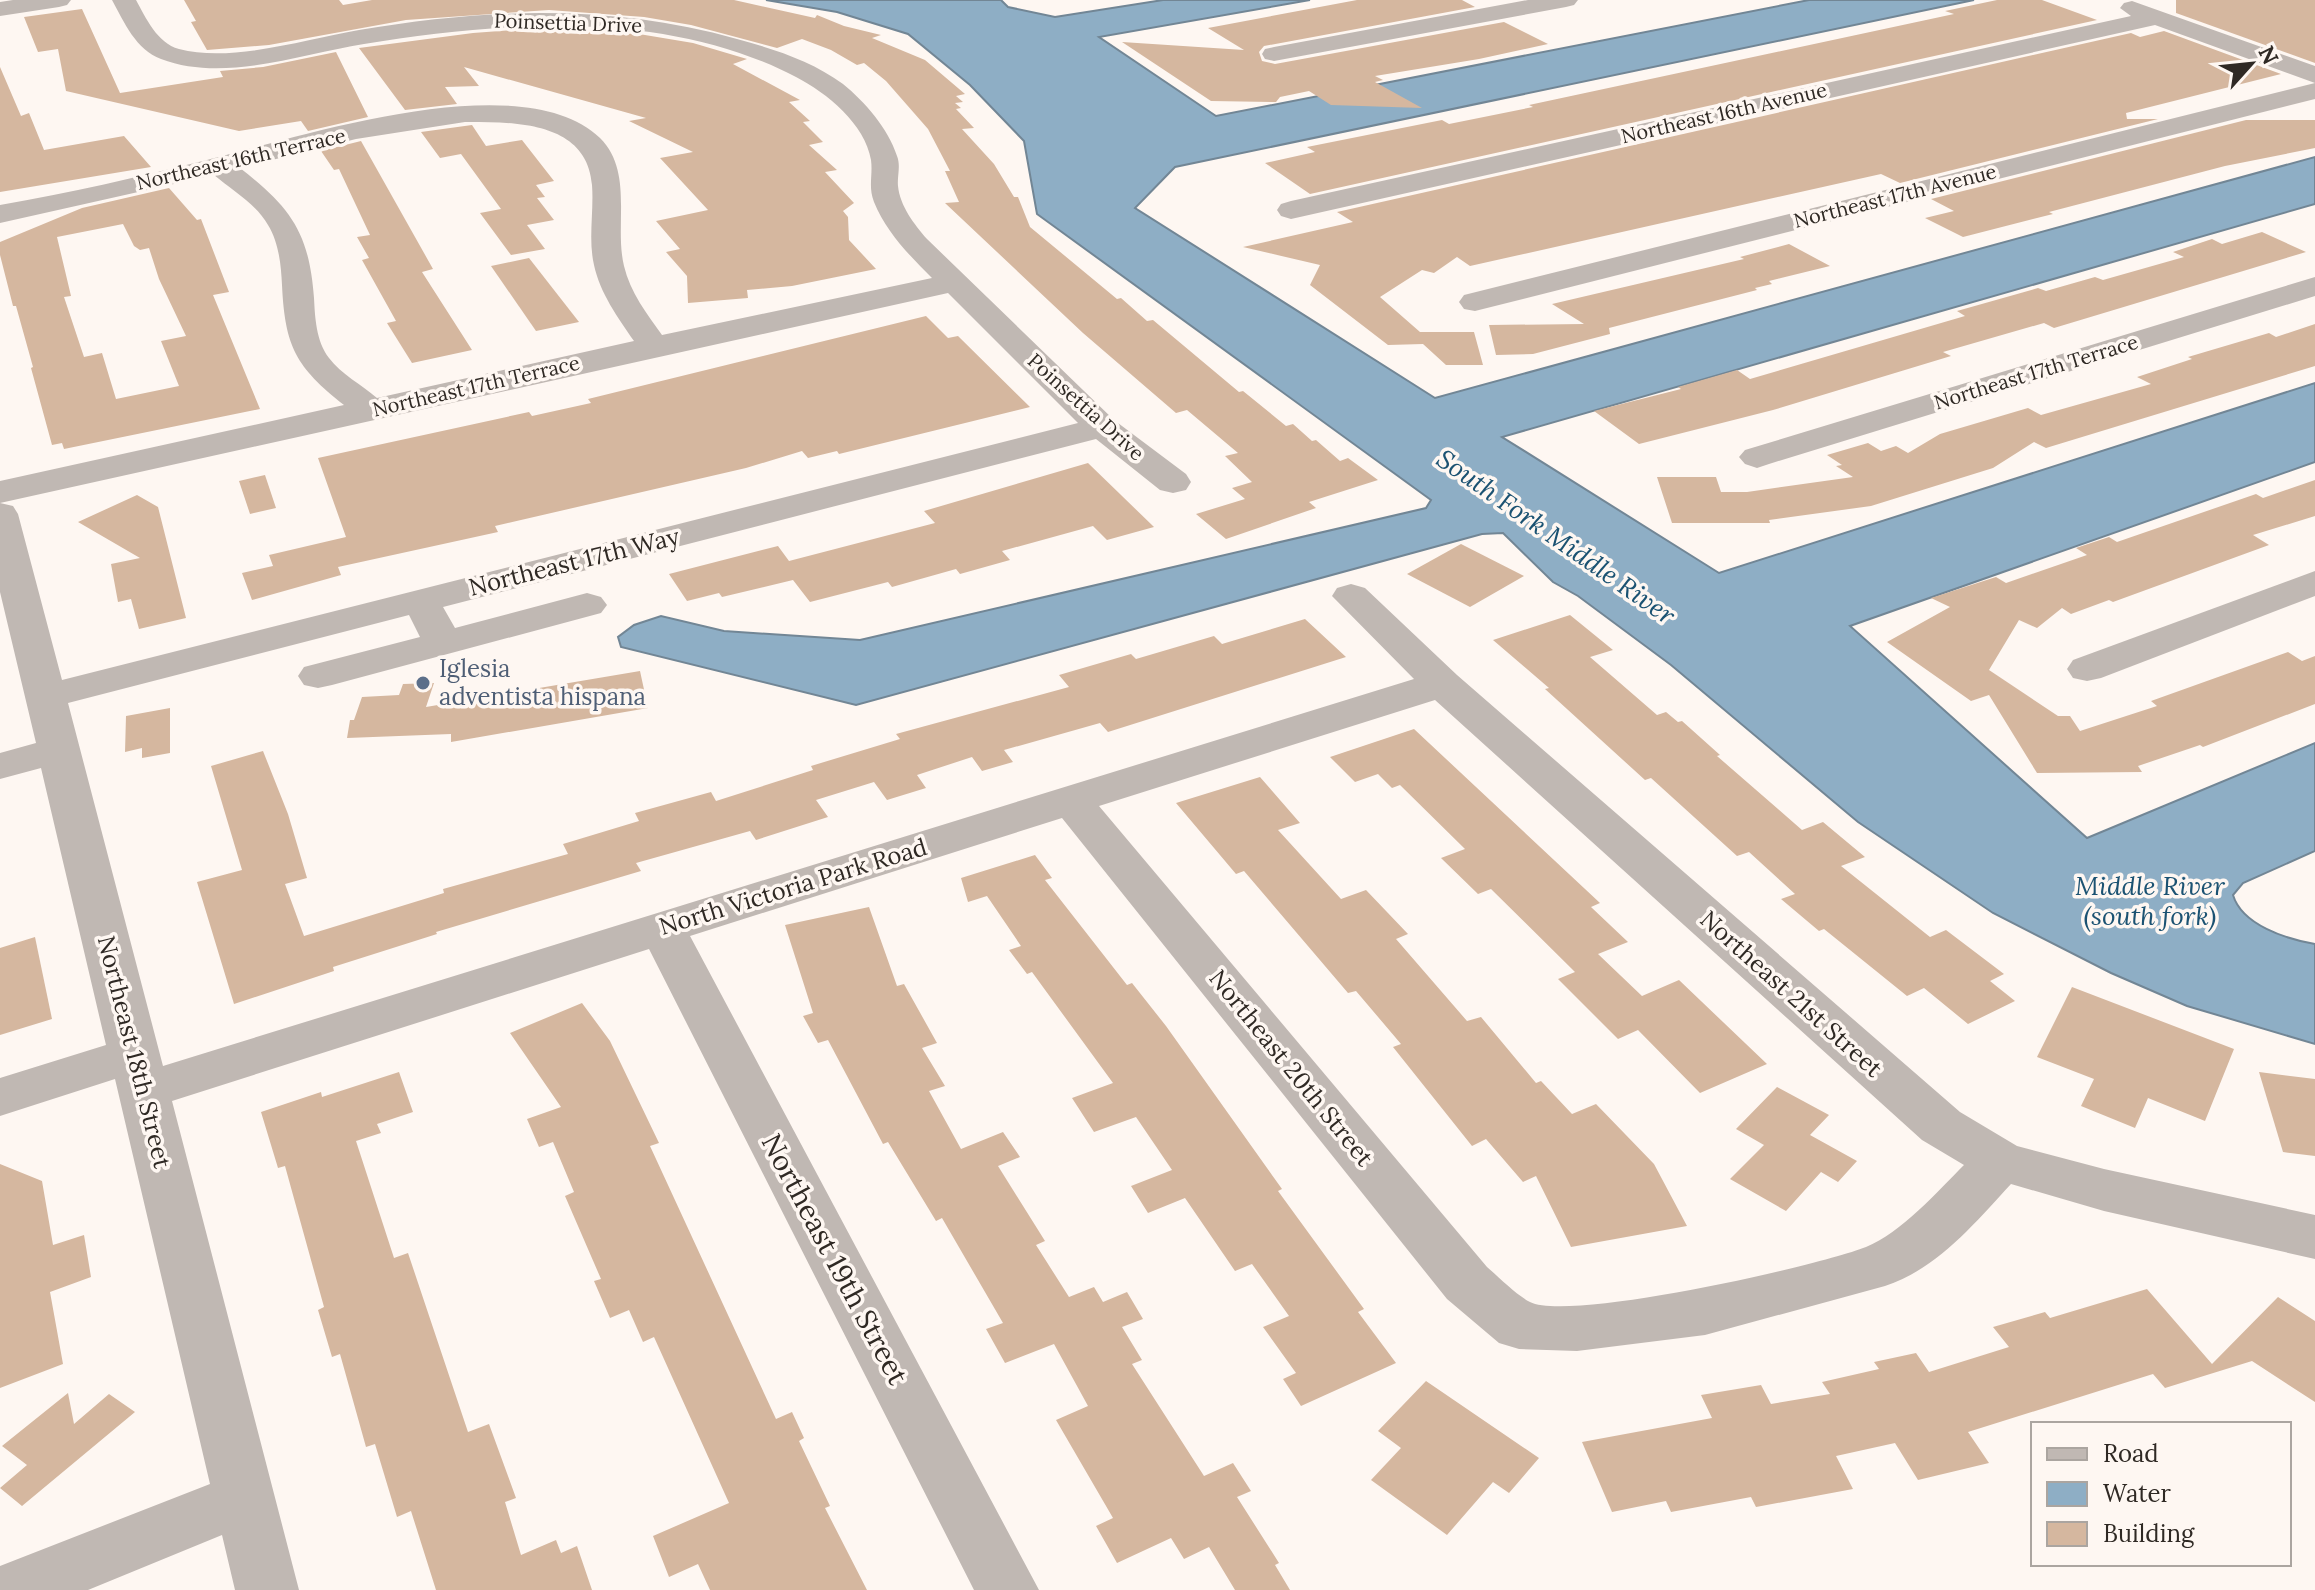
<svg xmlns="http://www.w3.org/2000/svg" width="2315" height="1590" font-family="Lora,serif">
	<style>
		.water { fill: #8eaec5; stroke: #728695; stroke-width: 2 }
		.building { fill: #d5b79f; fill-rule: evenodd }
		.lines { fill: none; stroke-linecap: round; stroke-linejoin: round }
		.minor { fill: #c0b8b3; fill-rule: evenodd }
		.service-dot { fill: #5c6f8a; stroke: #fef7f2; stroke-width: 3 }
		.labels { text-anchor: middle; stroke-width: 7; stroke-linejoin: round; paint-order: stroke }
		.far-street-label { font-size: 20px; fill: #2f2924; stroke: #fef7f2 }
		.street-label { font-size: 24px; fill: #2f2924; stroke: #fef7f2 }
		.service-label { font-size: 24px; fill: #4e5e75; stroke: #fef7f2; text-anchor: start }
		.water-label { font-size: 26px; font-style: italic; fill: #1b5272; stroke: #fef7f2 }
		.near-street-label { font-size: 28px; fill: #2f2924; stroke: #fef7f2 }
	</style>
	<rect width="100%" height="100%" fill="#fef7f2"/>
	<path class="water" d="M766,0H1001L1008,7L1055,17L1163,0H1310L1099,37L1216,116L1809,0H1974L1175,167L1135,208L1435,398L2315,157V204L1502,437L1719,573L2315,383V462L1850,626L2087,838L2315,743V851L2243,883L2233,895C2242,925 2286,939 2315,944V1044L2187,1006L2111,973L1993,913L1858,822L1671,665L1578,596L1553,582L1503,533L1482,534L856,705L621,647L618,637L634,625L661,616L724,631L860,640L1426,508L1431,500L1037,214L1024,141L970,85L908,34L837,12Z"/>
	<g class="building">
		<path d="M184,0H339L343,5L372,0H734L815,18L817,15L844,26L881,35L872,38L925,60L965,94L956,96L963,102L955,103L961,108L956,109L974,128L962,129L994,164L1014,197H1018L1030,227L1117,299L1121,298L1147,321L1153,320L1239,392L1243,391L1286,426L1293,424L1312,441L1316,440L1340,461L1348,458L1378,480L1309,502L1316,508L1226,539L1196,514L1245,499L1232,488L1252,482L1225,456L1238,453L1187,410L1176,413L1083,333L945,203L959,202L945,171H950L928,129L886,81L864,63L857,65L831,50L802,39L777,48L691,25L644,17L549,10L406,20L269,45L207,50L191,22L196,21Z"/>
		<path d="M1357,0H1462L1475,7L1264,46L1259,52L1262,61L1275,64L1504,22L1548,44L1479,59L1375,76L1383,80L1375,82L1422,108L1331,105L1309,91L1280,97L1276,102L1211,101L1122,42L1244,50L1208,28Z"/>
		<path d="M1997,0H2042L2097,20L1310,194L1265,163L1315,152L1307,147L1442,120L1449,124L1533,107L1529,105L1954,14L1945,11Z"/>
		<path d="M2176,0H2315V63L2176,13Z"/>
		<path d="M82,9L120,93L223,77L220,71L263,67L336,52L368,117L308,131L301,121L239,131L66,91L58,49L38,52L24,17Z"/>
		<path d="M528,29L639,34L693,43L747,59L733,64L800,100L789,102L810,121L803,122L823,142L809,145L837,170L825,172L854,203L843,211L848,217L849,240L876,269L792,286L747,290L748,298L688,303L687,276L666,252L680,249L656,221L708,210L660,158L693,152L629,121L646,118L464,67L479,86L445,87L457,104L405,110L359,48L473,33Z"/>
		<path d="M2164,31L2281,74L2126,113L2127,119H2158L1900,183L1881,174L1470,266L1457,257L1434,273L1422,270L1380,297L1420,332H1474L1483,365H1446L1423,344L1388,345L1310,285L1320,265L1243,247L1353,222L1337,212L2131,33L2140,37Z"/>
		<path d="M0,67L21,116L29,113L44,150L124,136L151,167L0,192Z"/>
		<path d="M2246,120H2315V148L2225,166L2049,212L2053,214L1963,237L1925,218L1954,211L1931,199Z"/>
		<path d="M472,125L486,146L522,140L554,181L536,185L545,197L537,198L554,220L527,225L545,249L511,255L480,213L501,209L461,154L440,158L421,132Z"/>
		<path d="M361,141L433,269L422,272L472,350L412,363L387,323L396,321L362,260L369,258L357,237L370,235L339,169L334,170L321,151Z"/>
		<path d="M169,188L197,220L201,219L229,292L213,295L260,409L64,449L62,443L52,445L31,368L33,367L16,306H13L0,255V242L82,208ZM123,224L134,246L140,250L149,248L159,279L186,336L161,341L179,386L116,399L102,353L84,357L64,297L71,296L57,237Z"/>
		<path d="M2262,232L2306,252L2054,328L2044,323L1943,352L1951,356L1773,410L1639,444L1594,411L1681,389L1678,387L1737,370L1750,379L1965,316L1957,311L2038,288L2046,291L2095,277L2103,280L2184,257L2173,252L2212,239L2222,244Z"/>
		<path d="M1789,244L1830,266L1769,281L1772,284L1755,288L1757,290L1609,328L1610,334L1533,354L1496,355L1489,325L1584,324L1552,304L1744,259L1740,257Z"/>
		<path d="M529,258L579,322L536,331L491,266Z"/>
		<path d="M926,316L948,338L958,336L1030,407L839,454L837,451L808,458L802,451L746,468L495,526L498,532L338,567L341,575L252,600L242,573L273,566L269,555L346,537L318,458L529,412L532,416L591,403L588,399Z"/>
		<path d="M2315,324V366L2046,448L2034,442L1993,468L1871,506L1769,520L1770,523H1672L1657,477H1716L1721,492H1747L1853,477L1836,466L1842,465L1827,455L1868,443L1881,451L1896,446L1908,453L1940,434L2028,408L2041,415L2151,384L2137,377L2192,359L2188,357L2269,333L2276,337Z"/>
		<path d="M1088,463L1154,527L1107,540L1093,526L1002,551L1010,560L960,574L956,569L892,587L888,582L810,602L793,580L722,597L719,593L687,601L669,574L778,546L789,561L935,523L924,511Z"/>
		<path d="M265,475L276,508L250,514L239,481Z"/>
		<path d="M2315,480V516L2253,535L2269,545L2113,602L2109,600L2071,614L2062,608L2037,628L2019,620L1989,670L2058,716H2070L2080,731L2157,706L2151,701L2288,652L2302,661L2315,656V704L2203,747L2200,745L2138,766L2142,772L2037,773L1989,695L1971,701L1887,642L1950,607L1931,598L1996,577L2006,583L2087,555L2076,548L2109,537L2117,542L2256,494L2263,498Z"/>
		<path d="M137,495L158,507L186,618L139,629L131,599L118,602L111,564L140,558L78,522Z"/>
		<path d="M1461,544L1524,576L1470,607L1407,574Z"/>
		<path d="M1570,615L1613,650L1590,657L1657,715L1666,712L1678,722L1682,721L1720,755L1717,756L1802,830L1823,822L1865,857L1841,866L1930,937L1946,930L2004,974L1990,981L2015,1001L1968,1024L1924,988L1907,996L1824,929L1819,931L1781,899L1795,894L1749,852L1737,856L1651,778L1645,780L1545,689L1549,688L1493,640Z"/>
		<path d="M1305,619L1346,657L1108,732L1100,723L1004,750L1013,762L982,771L972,757L917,775L926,788L887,800L874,782L816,800L828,817L756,840L750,831L636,863L641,871L436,932L437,934L333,967L334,971L234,1004L197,882L242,870L211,766L263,751L288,814L307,878L285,884L304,936L444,893L443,889L568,854L563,844L639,821L635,813L711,792L716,801L813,770L811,766L900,739L896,734L1069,687L1059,675L1131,654L1136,659L1214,636L1222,644Z"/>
		<path d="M640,671L648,708L451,742V734L347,738L350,720H354L362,697L399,695L403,684L434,683L426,707Z"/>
		<path d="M170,708V753L142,758V748L125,752L126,716Z"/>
		<path d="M1414,729L1600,903L1591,907L1628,942L1598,954L1642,996L1679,980L1767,1064L1700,1093L1638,1030L1618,1039L1558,979L1575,972L1491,889L1478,894L1441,858L1465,849L1400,785L1392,788L1378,774L1355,782L1330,757Z"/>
		<path d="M1260,777L1300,823L1278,830L1341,899L1366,890L1408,934L1396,939L1467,1021L1481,1017L1536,1083L1541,1081L1572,1114L1596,1104L1654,1164L1687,1226L1571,1247L1536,1176L1523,1182L1486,1139L1472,1146L1393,1047L1401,1044L1356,991L1348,993L1244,871L1236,874L1176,803Z"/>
		<path d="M1035,855L1052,878L1045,880L1127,985L1132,983L1166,1026L1282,1189L1278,1191L1364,1309L1358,1312L1396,1363L1301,1406L1283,1379L1296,1373L1263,1327L1289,1316L1252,1264L1235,1271L1185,1198L1148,1213L1131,1186L1172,1170L1136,1117L1094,1132L1072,1098L1113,1083L1032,972L1027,974L1009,950L1021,946L987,896L968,902L961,878Z"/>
		<path d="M869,907L897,986L904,984L937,1043L922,1048L945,1086L929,1091L961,1149L1003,1132L1020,1157L998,1166L1045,1241L1036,1245L1069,1297L1094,1287L1103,1302L1127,1292L1143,1319L1122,1327L1142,1360L1132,1364L1204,1476L1233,1463L1251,1491L1237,1497L1279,1563L1275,1565L1290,1590H1235L1209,1547L1184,1559L1171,1538L1117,1563L1096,1526L1113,1518L1056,1420L1088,1406L1054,1344L1005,1363L986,1329L1003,1323L942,1218L936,1221L888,1142L883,1144L828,1040L818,1043L803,1016L813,1013L785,925Z"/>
		<path d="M35,937L52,1019L0,1035V948Z"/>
		<path d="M2072,987L2234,1049L2205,1121L2148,1098L2135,1128L2081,1106L2094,1079L2037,1057Z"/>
		<path d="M582,1003L610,1041L659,1143L650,1146L776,1419L792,1412L804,1438L799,1441L830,1506L825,1508L867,1590H710L698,1564L669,1577L653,1536L729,1503L654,1337L643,1342L629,1310L610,1318L594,1281L601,1279L565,1196L574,1192L553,1142L539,1147L527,1119L561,1107L510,1033Z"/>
		<path d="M399,1072L413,1112L377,1124L381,1133L356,1141L394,1258L408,1253L468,1432L489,1424L516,1498L505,1502L521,1555L556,1540L561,1553L577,1546L592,1590H436L411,1511L397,1517L375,1444L366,1447L340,1354L332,1357L318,1310L324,1307L285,1166L278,1168L261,1112L321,1092L322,1097Z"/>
		<path d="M2259,1072L2315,1079V1156L2283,1152Z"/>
		<path d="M1777,1087L1829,1115L1810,1135L1857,1161L1838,1182L1821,1172L1786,1211L1730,1179L1764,1145L1736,1129Z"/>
		<path d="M0,1164L42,1181L53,1245L84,1235L91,1277L50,1292L63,1364L0,1388Z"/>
		<path d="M2147,1289L2212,1364L2278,1297L2315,1321V1402L2252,1361L2165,1388L2153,1374L1968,1432L1989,1463L1918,1480L1895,1443L1836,1456L1853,1489L1756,1507L1751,1497L1671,1512L1666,1501L1612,1512L1582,1442L1712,1418L1701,1395L1761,1385L1771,1404L1830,1394L1822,1382L1879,1369L1874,1362L1916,1353L1929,1372L2009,1347L1993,1327L2045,1312L2050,1318Z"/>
		<path d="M1426,1381L1539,1458L1509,1493L1493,1482L1447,1535L1371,1480L1401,1448L1378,1431Z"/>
		<path d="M68,1393L74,1424L109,1394L135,1412L22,1506L0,1488L27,1465L2,1446Z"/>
	</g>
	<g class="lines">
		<g class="minor">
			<path d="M13,0H71L67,5L59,7L0,16V2Z"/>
			<path d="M112,0H136C146,18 157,43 179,49C232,63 306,39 359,30C486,8 613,4 737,39C774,49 812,61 843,84C865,102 888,128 897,156C901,166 897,176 898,186C900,206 914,224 927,239L1114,420L1186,474L1191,482L1186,490L1173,493L1160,490L1096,439L443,607L455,628L587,593L601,597L607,605L601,613L332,685L318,688L304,685L298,676L304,667L420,637L409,615L68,703L163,1066L1414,679L1332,596L1337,588L1351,584L1365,588L1457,675L1960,1112L2017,1146L2104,1169L2315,1215V1259L2104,1211L2011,1184C1975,1223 1937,1269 1885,1286L1705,1335L1577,1351L1519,1349L1499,1343L1447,1299L1062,818L690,936L1039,1590H974L649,949L172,1101L299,1590H235L222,1535L88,1590H0V1566L210,1484L115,1079L0,1116V1078L106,1045L41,768L0,779V753L36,743L0,592V503L13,506L18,514L62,680L1078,423L948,293L0,503V481L344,405C296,367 285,347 282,285C281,265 279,243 268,225C256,204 232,190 214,175L0,223V205C70,193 138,177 207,160C300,137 522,63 600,138C634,172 614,225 624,266C630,292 647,314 662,335L932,278C910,256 886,232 874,202C868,187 873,175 871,160C865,124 827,93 796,77C666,9 504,21 364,44C301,54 224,83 161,59C136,50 124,22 112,0ZM465,122C514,122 587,121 592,185C594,212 588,239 594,265C600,293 618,318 634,341L377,398C362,385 341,374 329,358C316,341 315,317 314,298C309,232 291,208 240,168L356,139ZM1435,700L1922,1140L1964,1165C1938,1191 1901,1233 1866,1247C1818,1266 1569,1322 1530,1302C1515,1294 1500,1278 1487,1267L1099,806Z"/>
			<path d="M1528,0H1578L1574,5L1566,7L1274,61L1265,59L1262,54L1265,49L1274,47Z"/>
			<path d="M2132,1L2315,66V83L2155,25L1291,219L1281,216L1277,210L1281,204L1291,201L2131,16L2120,8L2124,3Z"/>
			<path d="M2315,83V99L1475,311L1464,309L1459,302L1464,295Z"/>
			<path d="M2315,277V296L1769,464L1757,468L1745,464L1739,457L1745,450Z"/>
			<path d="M2315,571V596L2101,678L2087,681L2073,678L2067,669L2073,660Z"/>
		</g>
	</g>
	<circle class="service-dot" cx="423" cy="683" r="8"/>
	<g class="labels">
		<g class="far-street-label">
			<text transform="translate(568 23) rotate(2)" y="7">Poinsettia Drive</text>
			<text transform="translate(1724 113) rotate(-13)" y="7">Northeast 16th Avenue</text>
			<text transform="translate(241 159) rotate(-13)" y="7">Northeast 16th Terrace</text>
			<text transform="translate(1895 196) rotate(-14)" y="7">Northeast 17th Avenue</text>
			<text transform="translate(2036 372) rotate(-17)" y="7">Northeast 17th Terrace</text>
			<text transform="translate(476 386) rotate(-13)" y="7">Northeast 17th Terrace</text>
			<text transform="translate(1086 407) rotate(42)" y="7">Poinsettia Drive</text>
		</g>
		<g class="street-label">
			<text transform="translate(574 562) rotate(-14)" y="8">Northeast 17th Way</text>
			<text transform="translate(793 887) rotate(-17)" y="8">North Victoria Park Road</text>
			<text transform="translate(1791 994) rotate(42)" y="8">Northeast 21st Street</text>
			<text transform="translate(134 1052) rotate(76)" y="8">Northeast 18th Street</text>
			<text transform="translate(1291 1068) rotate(51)" y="8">Northeast 20th Street</text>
		</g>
		<g class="service-label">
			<text x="439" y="677">Iglesia<tspan x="439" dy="28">adventista hispana</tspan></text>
		</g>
		<g class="water-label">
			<text transform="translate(1556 537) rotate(35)" y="9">South Fork Middle River</text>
			<text x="2150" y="895">Middle River<tspan x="2150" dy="30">(south fork)</tspan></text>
		</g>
		<g class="near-street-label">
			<text transform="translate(835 1259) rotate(62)" y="10">Northeast 19th Street</text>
		</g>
	</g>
	<rect x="2031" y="1422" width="260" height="144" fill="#fef7f2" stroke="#aba5a0" stroke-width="2"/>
	<rect x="2047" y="1448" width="40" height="12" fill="#c0b8b3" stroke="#aba5a0" stroke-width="2"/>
	<text x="2103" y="1462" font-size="24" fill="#2f2924">Road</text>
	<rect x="2047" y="1482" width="40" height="24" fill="#8eaec5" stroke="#aba5a0" stroke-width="2"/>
	<text x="2103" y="1502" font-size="24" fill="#2f2924">Water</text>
	<rect x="2047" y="1522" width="40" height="24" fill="#d5b79f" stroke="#aba5a0" stroke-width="2"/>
	<text x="2103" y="1542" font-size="24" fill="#2f2924">Building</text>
	<g transform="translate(2251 64) rotate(63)" stroke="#fef7f2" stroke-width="6" paint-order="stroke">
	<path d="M0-6L14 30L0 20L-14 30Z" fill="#2f2924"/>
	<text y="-12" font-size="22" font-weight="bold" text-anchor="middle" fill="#2f2924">N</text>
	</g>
</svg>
